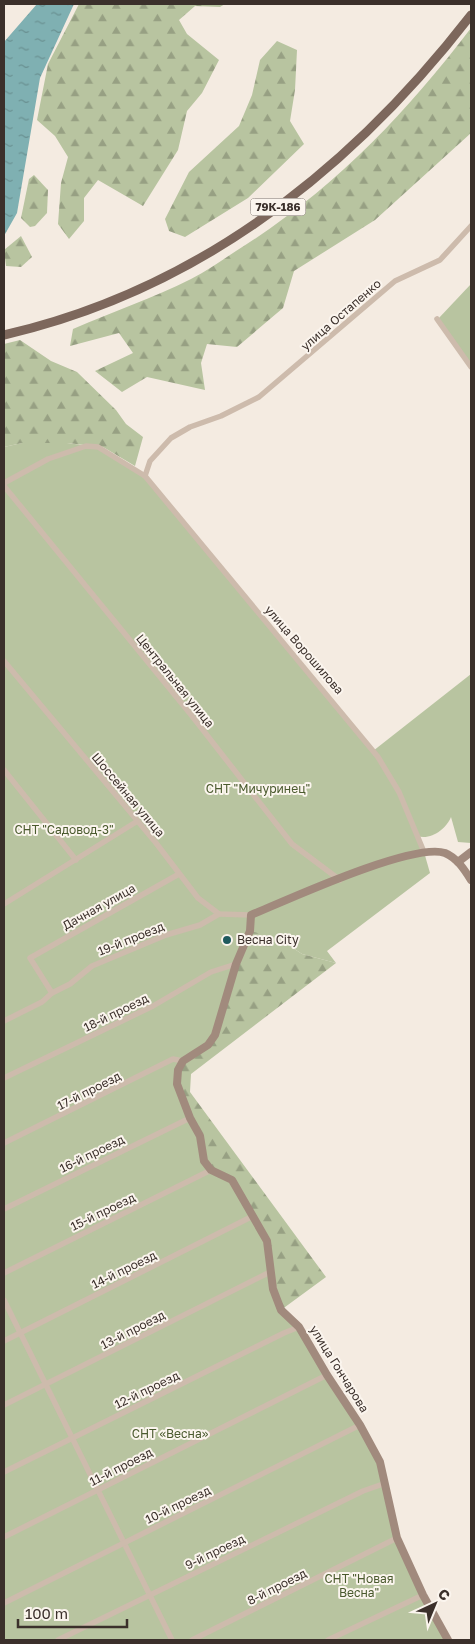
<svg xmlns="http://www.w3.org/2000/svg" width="475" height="1644" font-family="'Golos Text',sans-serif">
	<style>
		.green { fill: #b8c4a0 }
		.forest { fill: url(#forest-firs) }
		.water { fill: url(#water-ripples) }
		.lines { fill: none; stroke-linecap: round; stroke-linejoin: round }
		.street { stroke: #cdbbac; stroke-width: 5.5 }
		.secondary { stroke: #a18a7d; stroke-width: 8 }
		.primary { stroke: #7d675c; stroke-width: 9 }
		.poi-dot { fill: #1f5a5e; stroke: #fbf5ee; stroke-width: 2 }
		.labels { text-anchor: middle; stroke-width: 4; stroke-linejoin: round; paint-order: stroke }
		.shield { fill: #fbf5ee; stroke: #756b66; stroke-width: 1 }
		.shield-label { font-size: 11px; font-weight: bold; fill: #3b302b }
		.street-label { font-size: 12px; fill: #3b302b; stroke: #fbf5ee }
		.park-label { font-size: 12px; fill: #4a5a2e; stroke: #fbf5ee }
		.poi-label { font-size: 12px; fill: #3b302b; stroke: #fbf5ee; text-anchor: start }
	</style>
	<defs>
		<pattern id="forest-firs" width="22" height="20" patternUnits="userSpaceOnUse" patternTransform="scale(1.25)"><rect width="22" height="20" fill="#b8c4a0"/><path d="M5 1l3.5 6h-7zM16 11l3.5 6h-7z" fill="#97a083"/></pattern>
		<pattern id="water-ripples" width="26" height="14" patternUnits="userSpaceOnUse" patternTransform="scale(1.25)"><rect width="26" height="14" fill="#7fb0b2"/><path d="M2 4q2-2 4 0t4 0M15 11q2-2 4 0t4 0" fill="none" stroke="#699091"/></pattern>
	</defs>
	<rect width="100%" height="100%" fill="#f4ebe1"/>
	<g class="green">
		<path d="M471,284V365L438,319Z"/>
		<path d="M22,443H67L98,447L145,476L373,751L471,674V843L458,842L451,817C447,828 431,841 417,836L424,852L430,873L327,951L336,963L302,954L278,938L215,1035L178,1070L232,1180L267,1241L276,1300L299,1327L380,1462L397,1538L448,1640H4V447Z"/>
	</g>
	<g class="forest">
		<path d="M79,4H225L220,7L195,6L179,20L187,34L219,60L202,93L187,111L178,150L143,206L98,180L84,198V221L69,239L58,224L61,183L68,157L55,136L37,120L48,64Z"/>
		<path d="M471,28V133L375,220L294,271L283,308L237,347L207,344L201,363L205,390L147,377L122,392L95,371L133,353L119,333L70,346L73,329C112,312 153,298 191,279C207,271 222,260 236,251C332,191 403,117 471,28Z"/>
		<path d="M277,41L297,50L295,90L290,121L304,144L248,198L185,237L169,231L165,219L189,172L239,126L252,95L260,60Z"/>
		<path d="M34,175L48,190L47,213L35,226L30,227L21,218L29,179Z"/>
		<path d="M21,236L32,257L21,267L6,266L4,250Z"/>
		<path d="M20,340L51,361L77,372L116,410L126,424L143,437L135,466L103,447L67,443H22L4,447V344Z"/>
		<path d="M250,931L278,938L302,954L336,963L191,1074L190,1092L326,1277L281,1310L267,1241L232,1180L211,1170L202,1150L177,1084L178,1070L208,1045Z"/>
	</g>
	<path class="water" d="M37,4H74L40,78L17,213L4,236V42Z"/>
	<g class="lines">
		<g class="street">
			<path d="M437,319L471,367"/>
			<path d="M145,476L150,461L171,438L190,427L221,416L259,397L395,281L440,260L471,226"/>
			<path d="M4,483L48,459L86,446L98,447L145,476L378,757L399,792L424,852"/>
			<path d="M4,486L192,716L292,844L340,880"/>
			<path d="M4,661L156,843L198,898L219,914L251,915"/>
			<path d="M4,770L76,860"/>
			<path d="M4,904L136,822"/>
			<path d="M52,993L30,958L179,874"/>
			<path d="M4,1021L42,1002L52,993L70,984L92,966L166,935L200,925L219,914"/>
			<path d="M4,1078L153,1006L211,972L236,964"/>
			<path d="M4,1143L173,1059L183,1061"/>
			<path d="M4,1209L190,1118"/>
			<path d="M4,1273L211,1170"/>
			<path d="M4,1300L172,1640"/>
			<path d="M4,1341L253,1216"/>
			<path d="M4,1405L270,1272"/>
			<path d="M4,1472L284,1333L299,1327"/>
			<path d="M4,1537L327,1375"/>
			<path d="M4,1603L360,1425"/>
			<path d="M58,1640L363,1491L383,1484"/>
			<path d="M192,1640L397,1538"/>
			<path d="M328,1640L423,1595"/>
		</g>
		<g class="secondary">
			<path d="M458,862L471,852"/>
			<path d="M448,1640L423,1595L397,1538L380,1462L360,1425L327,1375L299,1327L281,1310L273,1289L267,1241L232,1180L211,1170L204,1161L200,1136L190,1118L177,1084L178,1070L183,1061L208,1045L215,1035L236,964L250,931L251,915C287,900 413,842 445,853C457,858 464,869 471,880"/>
		</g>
		<path class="primary" d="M4,335C199,290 350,171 471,15"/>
	</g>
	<circle class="poi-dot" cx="227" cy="940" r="5"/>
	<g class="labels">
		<rect class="shield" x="250.5" y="198.5" width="55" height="17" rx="4"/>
		<g class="shield-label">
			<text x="278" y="211">79К-186</text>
		</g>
		<g class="street-label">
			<text transform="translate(341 315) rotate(-41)" y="4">улица Остапенко</text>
			<text transform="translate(304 650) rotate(49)" y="4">улица Ворошилова</text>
			<text transform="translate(175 681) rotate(51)" y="4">Центральная улица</text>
			<text transform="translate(128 795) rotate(50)" y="4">Шоссейная улица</text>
			<text transform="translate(99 907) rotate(-29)" y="4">Дачная улица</text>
			<text transform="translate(131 939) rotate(-22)" y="4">19-й проезд</text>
			<text transform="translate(116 1013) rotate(-26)" y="4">18-й проезд</text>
			<text transform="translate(89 1091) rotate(-27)" y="4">17-й проезд</text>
			<text transform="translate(92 1154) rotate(-26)" y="4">16-й проезд</text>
			<text transform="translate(103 1212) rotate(-26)" y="4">15-й проезд</text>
			<text transform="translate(124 1270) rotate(-26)" y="4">14-й проезд</text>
			<text transform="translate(133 1330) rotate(-27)" y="4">13-й проезд</text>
			<text transform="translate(339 1369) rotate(58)" y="4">улица Гончарова</text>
			<text transform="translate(147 1390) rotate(-26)" y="4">12-й проезд</text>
			<text transform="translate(121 1467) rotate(-27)" y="4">11-й проезд</text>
			<text transform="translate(178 1505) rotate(-26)" y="4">10-й проезд</text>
			<text transform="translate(215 1552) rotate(-26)" y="4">9-й проезд</text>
			<text transform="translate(277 1587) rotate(-27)" y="4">8-й проезд</text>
		</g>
		<g class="park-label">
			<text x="258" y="793">СНТ "Мичуринец"</text>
			<text x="64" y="834">СНТ "Садовод-3"</text>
			<text x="170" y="1438">СНТ «Весна»</text>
			<text x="359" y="1583">СНТ "Новая<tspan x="359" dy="14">Весна"</tspan></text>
		</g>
		<g class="poi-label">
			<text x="237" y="944">Весна City</text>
		</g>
	</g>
	<rect width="475" height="1644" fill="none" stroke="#3b302b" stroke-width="10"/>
	<g transform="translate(435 1604) rotate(44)" stroke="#fbf5ee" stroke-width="4" paint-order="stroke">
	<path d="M0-4L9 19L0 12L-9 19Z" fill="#3b302b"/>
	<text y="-8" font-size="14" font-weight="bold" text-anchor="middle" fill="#3b302b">С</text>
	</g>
	<path d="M18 1619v8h109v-8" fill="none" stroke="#3b302b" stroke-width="2.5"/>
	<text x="25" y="1619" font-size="15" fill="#3b302b" stroke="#fbf5ee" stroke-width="4" paint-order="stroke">100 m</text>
</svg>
